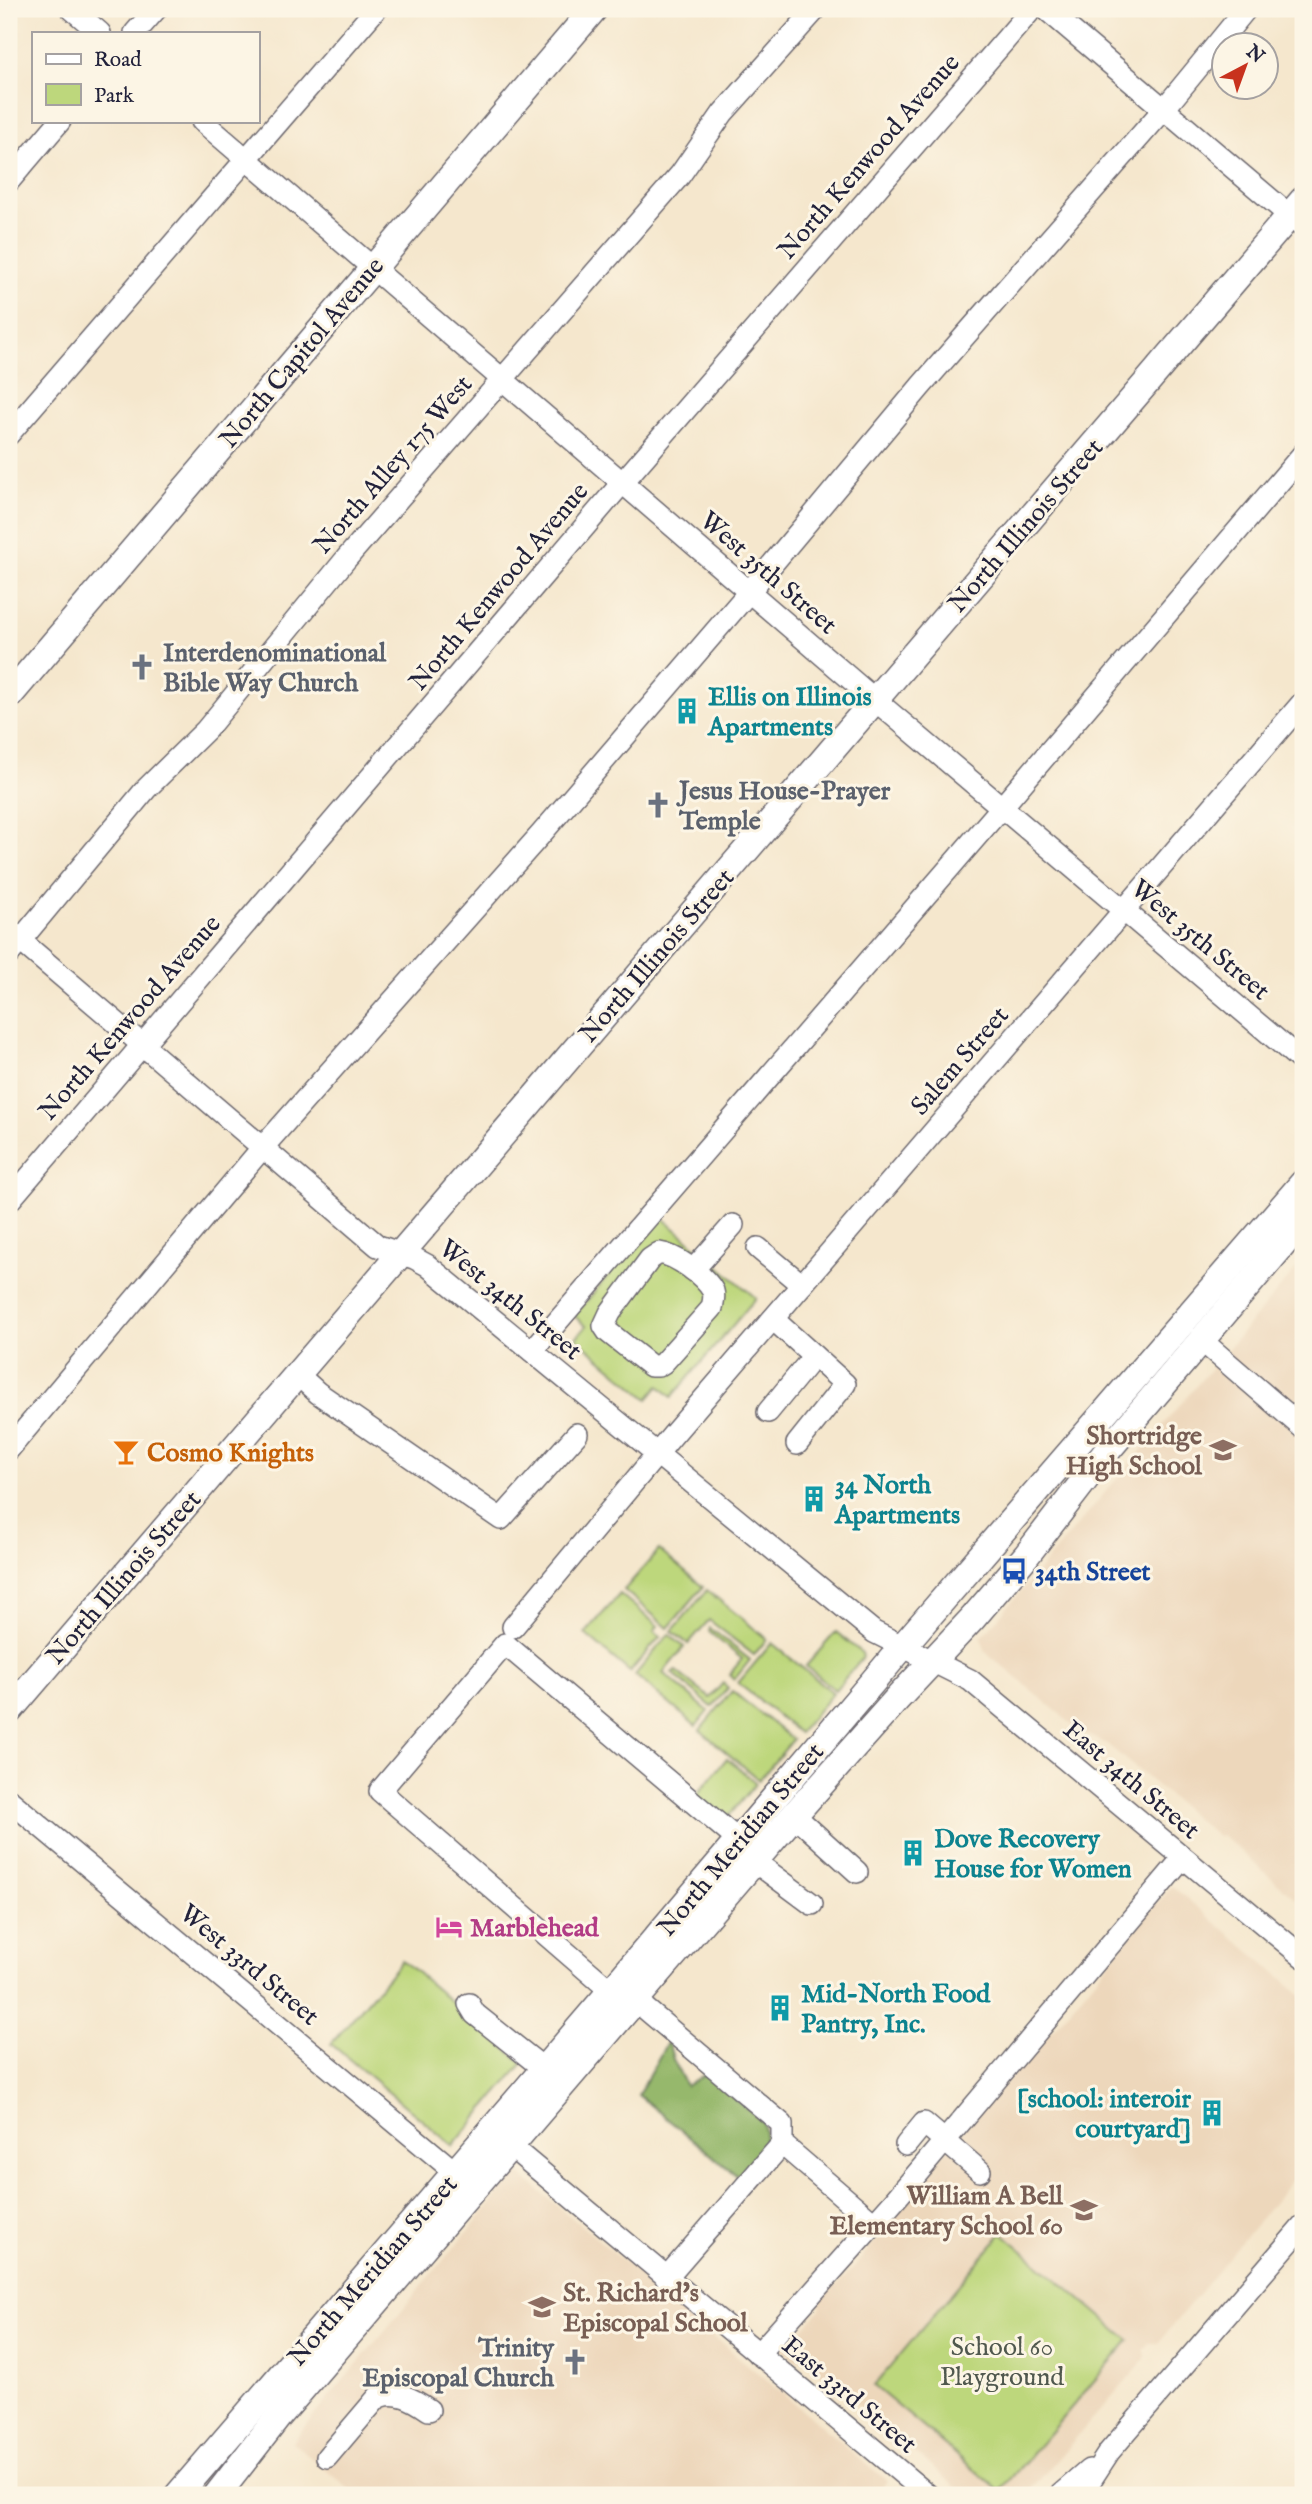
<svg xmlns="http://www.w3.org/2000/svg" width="1312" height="2504" font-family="'IM FELL English',serif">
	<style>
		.built { fill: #edd7bb }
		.green { fill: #bdd77c; stroke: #707c5c; stroke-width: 2 }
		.forest { fill: #96b86c; stroke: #5c6d54; stroke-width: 2 }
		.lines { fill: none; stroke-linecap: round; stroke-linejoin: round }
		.minor-casing { stroke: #6c676e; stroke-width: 24 }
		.major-casing { stroke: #6c676e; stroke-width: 29 }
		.minor { stroke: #fff; stroke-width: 21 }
		.major { stroke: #fff; stroke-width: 26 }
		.labels { text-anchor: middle; stroke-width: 6; stroke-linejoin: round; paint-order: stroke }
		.street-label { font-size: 26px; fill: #22223b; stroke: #fcf5e5 }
		.worship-label { font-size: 26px; font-weight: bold; fill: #5b616d; stroke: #fcf5e5; text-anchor: start }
		.culture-label { font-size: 26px; font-weight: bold; fill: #0d838f; stroke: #fcf5e5; text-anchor: start }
		.education-label { font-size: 26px; font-weight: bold; fill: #785e54; stroke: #fcf5e5; text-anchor: end }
		.food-label { font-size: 26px; font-weight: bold; fill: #c56008; stroke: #fcf5e5; text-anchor: start }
		.transit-label { font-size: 26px; font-weight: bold; fill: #164399; stroke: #fcf5e5; text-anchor: start }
		.hotel-label { font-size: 26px; font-weight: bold; fill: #b23c85; stroke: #fcf5e5; text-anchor: start }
		.park-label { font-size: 26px; fill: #50584e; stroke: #fcf5e5 }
	</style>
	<rect width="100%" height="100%" fill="#fcf5e5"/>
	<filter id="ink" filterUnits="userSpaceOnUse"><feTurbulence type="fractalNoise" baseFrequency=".0143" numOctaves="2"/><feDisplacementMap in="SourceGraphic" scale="14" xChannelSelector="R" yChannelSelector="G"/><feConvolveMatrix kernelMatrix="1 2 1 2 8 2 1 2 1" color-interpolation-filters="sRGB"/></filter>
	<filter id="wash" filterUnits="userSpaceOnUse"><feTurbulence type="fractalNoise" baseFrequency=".00686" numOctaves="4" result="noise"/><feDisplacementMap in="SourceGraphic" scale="28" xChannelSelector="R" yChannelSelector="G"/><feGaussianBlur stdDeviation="1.57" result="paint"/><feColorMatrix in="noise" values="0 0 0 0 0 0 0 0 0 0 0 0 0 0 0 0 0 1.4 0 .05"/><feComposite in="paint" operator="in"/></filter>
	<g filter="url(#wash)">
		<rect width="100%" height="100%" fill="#f5e7cd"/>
		<g class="built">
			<path d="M1303,1261V1905L1222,1835L1218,1837L1107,1744L1080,1731L986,1652L981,1638Z"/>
			<path d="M1172,1886L1303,1996V2167L1158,2343H1149L1143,2350L1146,2355L1144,2360L1026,2495H966L805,2360H795L785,2352L782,2348V2339L794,2329H803L820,2309L821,2297L835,2287L854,2267L925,2181L934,2164L1049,2035Z"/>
			<path d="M517,2172L887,2481L876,2495H356L292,2442Z"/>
		</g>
		<g class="green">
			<path d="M659,1215L756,1298L672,1397L659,1386L648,1399L576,1338L586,1326L574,1316Z"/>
			<path d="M659,1550L703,1587L668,1628L624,1590Z"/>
			<path d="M707,1590L767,1639L754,1655L709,1620L688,1644L672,1631Z"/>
			<path d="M620,1594L658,1626L654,1631L660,1637L630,1672L585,1634Z"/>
			<path d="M710,1628L750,1660L734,1680L729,1675L742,1659L709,1632Z"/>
			<path d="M836,1632L862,1653L863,1657L835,1690L806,1666Z"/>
			<path d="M669,1634L684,1647L663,1673L708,1711L696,1726L635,1675Z"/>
			<path d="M772,1643L833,1693L799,1733L738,1683Z"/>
			<path d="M676,1671L710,1698L723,1683L728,1688L712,1707L672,1673Z"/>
			<path d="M732,1691L793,1740L759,1780L700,1730Z"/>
			<path d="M727,1758L756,1783L725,1821L696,1796Z"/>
			<path d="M402,1960L523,2063L453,2146L331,2044Z"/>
			<path d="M1002,2233L1129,2340L1000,2491L874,2386Z"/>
		</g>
		<path class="forest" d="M668,2041L673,2059L686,2086L706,2074L763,2122L766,2149L740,2178L638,2095Z"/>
	</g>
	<g filter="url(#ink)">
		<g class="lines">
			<g class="minor-casing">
				<g id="minor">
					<path d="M72,9L100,33"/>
					<path d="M1046,9L1303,227"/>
					<path d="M135,33L156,9"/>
					<path d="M202,121L875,700L1303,1062"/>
					<path d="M9,181L60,121"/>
					<path d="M9,434L376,9"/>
					<path d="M9,931L378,1246L414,1258L427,1265L874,1632L970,1680L1303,1957"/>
					<path d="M9,954L146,789L206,730L346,559L680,175L723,113L816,9"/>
					<path d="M9,1201L622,483L1032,9"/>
					<path d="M758,1248L802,1285"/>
					<path d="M659,1253C676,1255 705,1276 713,1291C715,1297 713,1302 712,1308L663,1363L658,1366H651L608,1332L604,1326L610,1313L650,1259Z"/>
					<path d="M693,1270L733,1225"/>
					<path d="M773,1319L845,1384L797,1444"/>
					<path d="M1201,1340L1303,1428"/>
					<path d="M532,1351L1002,807L1303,454"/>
					<path d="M297,1374L318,1393L501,1519L577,1434"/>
					<path d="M768,1412L814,1356"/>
					<path d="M9,1449L263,1147L542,833L749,592L921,386L1164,109L1246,9"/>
					<path d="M513,1627L672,1436L1303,702"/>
					<path d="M9,1800L455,2172"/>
					<path d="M794,1815L857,1872"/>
					<path d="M754,1861L812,1904"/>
					<path d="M611,1991L380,1791L505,1644L739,1841"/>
					<path d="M635,2000L782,2124V2144L874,2223"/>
					<path d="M469,2004L475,2014L544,2069"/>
					<path d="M906,2145L924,2123L980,2171"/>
					<path d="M510,2146L928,2495"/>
					<path d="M666,2278L782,2144"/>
					<path d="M758,2354L894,2201L1183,1858"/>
					<path d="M327,2457L378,2397C398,2390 413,2399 429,2410"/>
					<path d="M1060,2495L1089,2470"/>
					<path d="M1081,2495L1109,2452L1303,2226"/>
				</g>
			</g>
			<g class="major-casing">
				<g id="major">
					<path d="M9,696L594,9"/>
					<path d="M9,1711L1303,200"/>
					<path d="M178,2495L611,1991L903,1646L1303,1183"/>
					<path d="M217,2495L278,2417L794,1815L897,1699L973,1618L1026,1556L1107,1451L1303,1221"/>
				</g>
			</g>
			<use href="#minor" class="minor"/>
			<use href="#major" class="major"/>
		</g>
	</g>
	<defs>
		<g id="church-bare" transform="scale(2.1)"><path d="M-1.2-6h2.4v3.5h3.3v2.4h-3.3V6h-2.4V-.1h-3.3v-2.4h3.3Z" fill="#6b7280" stroke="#fcf5e5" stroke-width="2.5" paint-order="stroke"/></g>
		<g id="building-bare" transform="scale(2.1)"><path d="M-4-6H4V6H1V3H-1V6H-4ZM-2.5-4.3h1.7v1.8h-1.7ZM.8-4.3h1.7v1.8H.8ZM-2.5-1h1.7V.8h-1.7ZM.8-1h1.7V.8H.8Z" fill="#0f9aa8" stroke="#fcf5e5" stroke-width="2.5" paint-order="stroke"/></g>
		<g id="school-bare" transform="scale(2.1)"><path d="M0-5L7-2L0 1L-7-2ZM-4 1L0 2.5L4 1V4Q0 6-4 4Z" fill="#8d6e63" stroke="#fcf5e5" stroke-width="2.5" paint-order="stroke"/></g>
		<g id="bar-bare" transform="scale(2.1)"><path d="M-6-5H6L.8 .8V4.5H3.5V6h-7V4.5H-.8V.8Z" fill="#e8710a" stroke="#fcf5e5" stroke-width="2.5" paint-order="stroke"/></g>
		<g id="bus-bare" transform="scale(2.1)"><path d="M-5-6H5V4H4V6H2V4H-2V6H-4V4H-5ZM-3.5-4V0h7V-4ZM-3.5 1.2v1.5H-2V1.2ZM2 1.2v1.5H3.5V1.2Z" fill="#1a4fb4" stroke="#fcf5e5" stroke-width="2.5" paint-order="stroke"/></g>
		<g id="hotel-bare" transform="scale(2.1)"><path d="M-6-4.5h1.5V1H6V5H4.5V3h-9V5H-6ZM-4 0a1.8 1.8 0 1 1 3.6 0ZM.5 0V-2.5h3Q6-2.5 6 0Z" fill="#d1479c" stroke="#fcf5e5" stroke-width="2.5" paint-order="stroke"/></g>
	</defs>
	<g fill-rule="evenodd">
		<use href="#church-bare" x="142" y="667"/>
		<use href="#building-bare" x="687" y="711"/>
		<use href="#church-bare" x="658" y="805"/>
		<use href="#school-bare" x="1223" y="1450"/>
		<use href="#bar-bare" x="126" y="1452"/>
		<use href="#building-bare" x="814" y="1499"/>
		<use href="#bus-bare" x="1014" y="1571"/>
		<use href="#building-bare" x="913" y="1853"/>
		<use href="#hotel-bare" x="449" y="1927"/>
		<use href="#building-bare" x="780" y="2008"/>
		<use href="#building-bare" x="1212" y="2113"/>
		<use href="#school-bare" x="1084" y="2210"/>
		<use href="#school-bare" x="542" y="2307"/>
		<use href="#church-bare" x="575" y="2362"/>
	</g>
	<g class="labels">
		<g class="street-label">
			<text transform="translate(868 156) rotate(-49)" y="9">North Kenwood Avenue</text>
			<text transform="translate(301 352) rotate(-50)" y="9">North Capitol Avenue</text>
			<text transform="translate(392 464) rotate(-49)" y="9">North Alley 175 West</text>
			<text transform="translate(1025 525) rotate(-49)" y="9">North Illinois Street</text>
			<text transform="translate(769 572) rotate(41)" y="9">West 35th Street</text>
			<text transform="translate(498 586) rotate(-50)" y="9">North Kenwood Avenue</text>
			<text transform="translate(1201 939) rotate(40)" y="9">West 35th Street</text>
			<text transform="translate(656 955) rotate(-49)" y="9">North Illinois Street</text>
			<text transform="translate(129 1017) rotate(-49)" y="9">North Kenwood Avenue</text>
			<text transform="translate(959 1060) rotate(-49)" y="9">Salem Street</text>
			<text transform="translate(511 1299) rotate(39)" y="9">West 34th Street</text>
			<text transform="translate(123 1577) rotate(-49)" y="9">North Illinois Street</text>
			<text transform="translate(1132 1779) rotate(40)" y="9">East 34th Street</text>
			<text transform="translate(740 1839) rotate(-50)" y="9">North Meridian Street</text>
			<text transform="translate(250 1964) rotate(40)" y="9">West 33rd Street</text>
			<text transform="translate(372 2270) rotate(-49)" y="9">North Meridian Street</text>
			<text transform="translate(850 2394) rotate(40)" y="9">East 33rd Street</text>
		</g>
		<g class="worship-label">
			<text x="163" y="661">Interdenominational<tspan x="163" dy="30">Bible Way Church</tspan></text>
			<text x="679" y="799">Jesus House-Prayer<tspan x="679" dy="30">Temple</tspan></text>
			<text x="554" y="2356" text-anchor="end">Trinity<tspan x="554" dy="30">Episcopal Church</tspan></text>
		</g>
		<g class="culture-label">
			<text x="708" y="705">Ellis on Illinois<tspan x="708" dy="30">Apartments</tspan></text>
			<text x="835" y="1493">34 North<tspan x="835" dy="30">Apartments</tspan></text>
			<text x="934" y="1847">Dove Recovery<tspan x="934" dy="30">House for Women</tspan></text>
			<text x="801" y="2002">Mid-North Food<tspan x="801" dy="30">Pantry, Inc.</tspan></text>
			<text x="1191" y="2107" text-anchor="end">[school: interoir<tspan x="1191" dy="30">courtyard]</tspan></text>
		</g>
		<g class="education-label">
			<text x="1202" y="1444">Shortridge<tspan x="1202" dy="30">High School</tspan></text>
			<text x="1063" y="2204">William A Bell<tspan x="1063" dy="30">Elementary School 60</tspan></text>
			<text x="563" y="2301" text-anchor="start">St. Richard's<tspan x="563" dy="30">Episcopal School</tspan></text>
		</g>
		<g class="food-label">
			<text x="147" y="1461">Cosmo Knights</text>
		</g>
		<g class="transit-label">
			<text x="1035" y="1580">34th Street</text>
		</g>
		<g class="hotel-label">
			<text x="470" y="1936">Marblehead</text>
		</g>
		<g class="park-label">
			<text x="1002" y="2355">School 60<tspan x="1002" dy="30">Playground</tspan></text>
		</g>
	</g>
	<rect width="1312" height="2504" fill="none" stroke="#fcf5e5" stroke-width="35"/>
	<rect x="32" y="32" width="228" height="91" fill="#fcf5e5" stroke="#a5a1a1" stroke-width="2"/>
	<rect x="46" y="54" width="35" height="10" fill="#ffffff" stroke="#a5a1a1" stroke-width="2"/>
	<text x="94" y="66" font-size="21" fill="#22223b">Road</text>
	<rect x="46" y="84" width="35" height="21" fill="#bdd77c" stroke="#a5a1a1" stroke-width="2"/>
	<text x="94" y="102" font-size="21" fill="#22223b">Park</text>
	<g transform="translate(1245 66) rotate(41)"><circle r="33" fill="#fcf5e5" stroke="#a5a1a1" stroke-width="2"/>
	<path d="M0-5L12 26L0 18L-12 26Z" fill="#c8321e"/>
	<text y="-10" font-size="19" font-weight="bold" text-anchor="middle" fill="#22223b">N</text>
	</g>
</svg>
